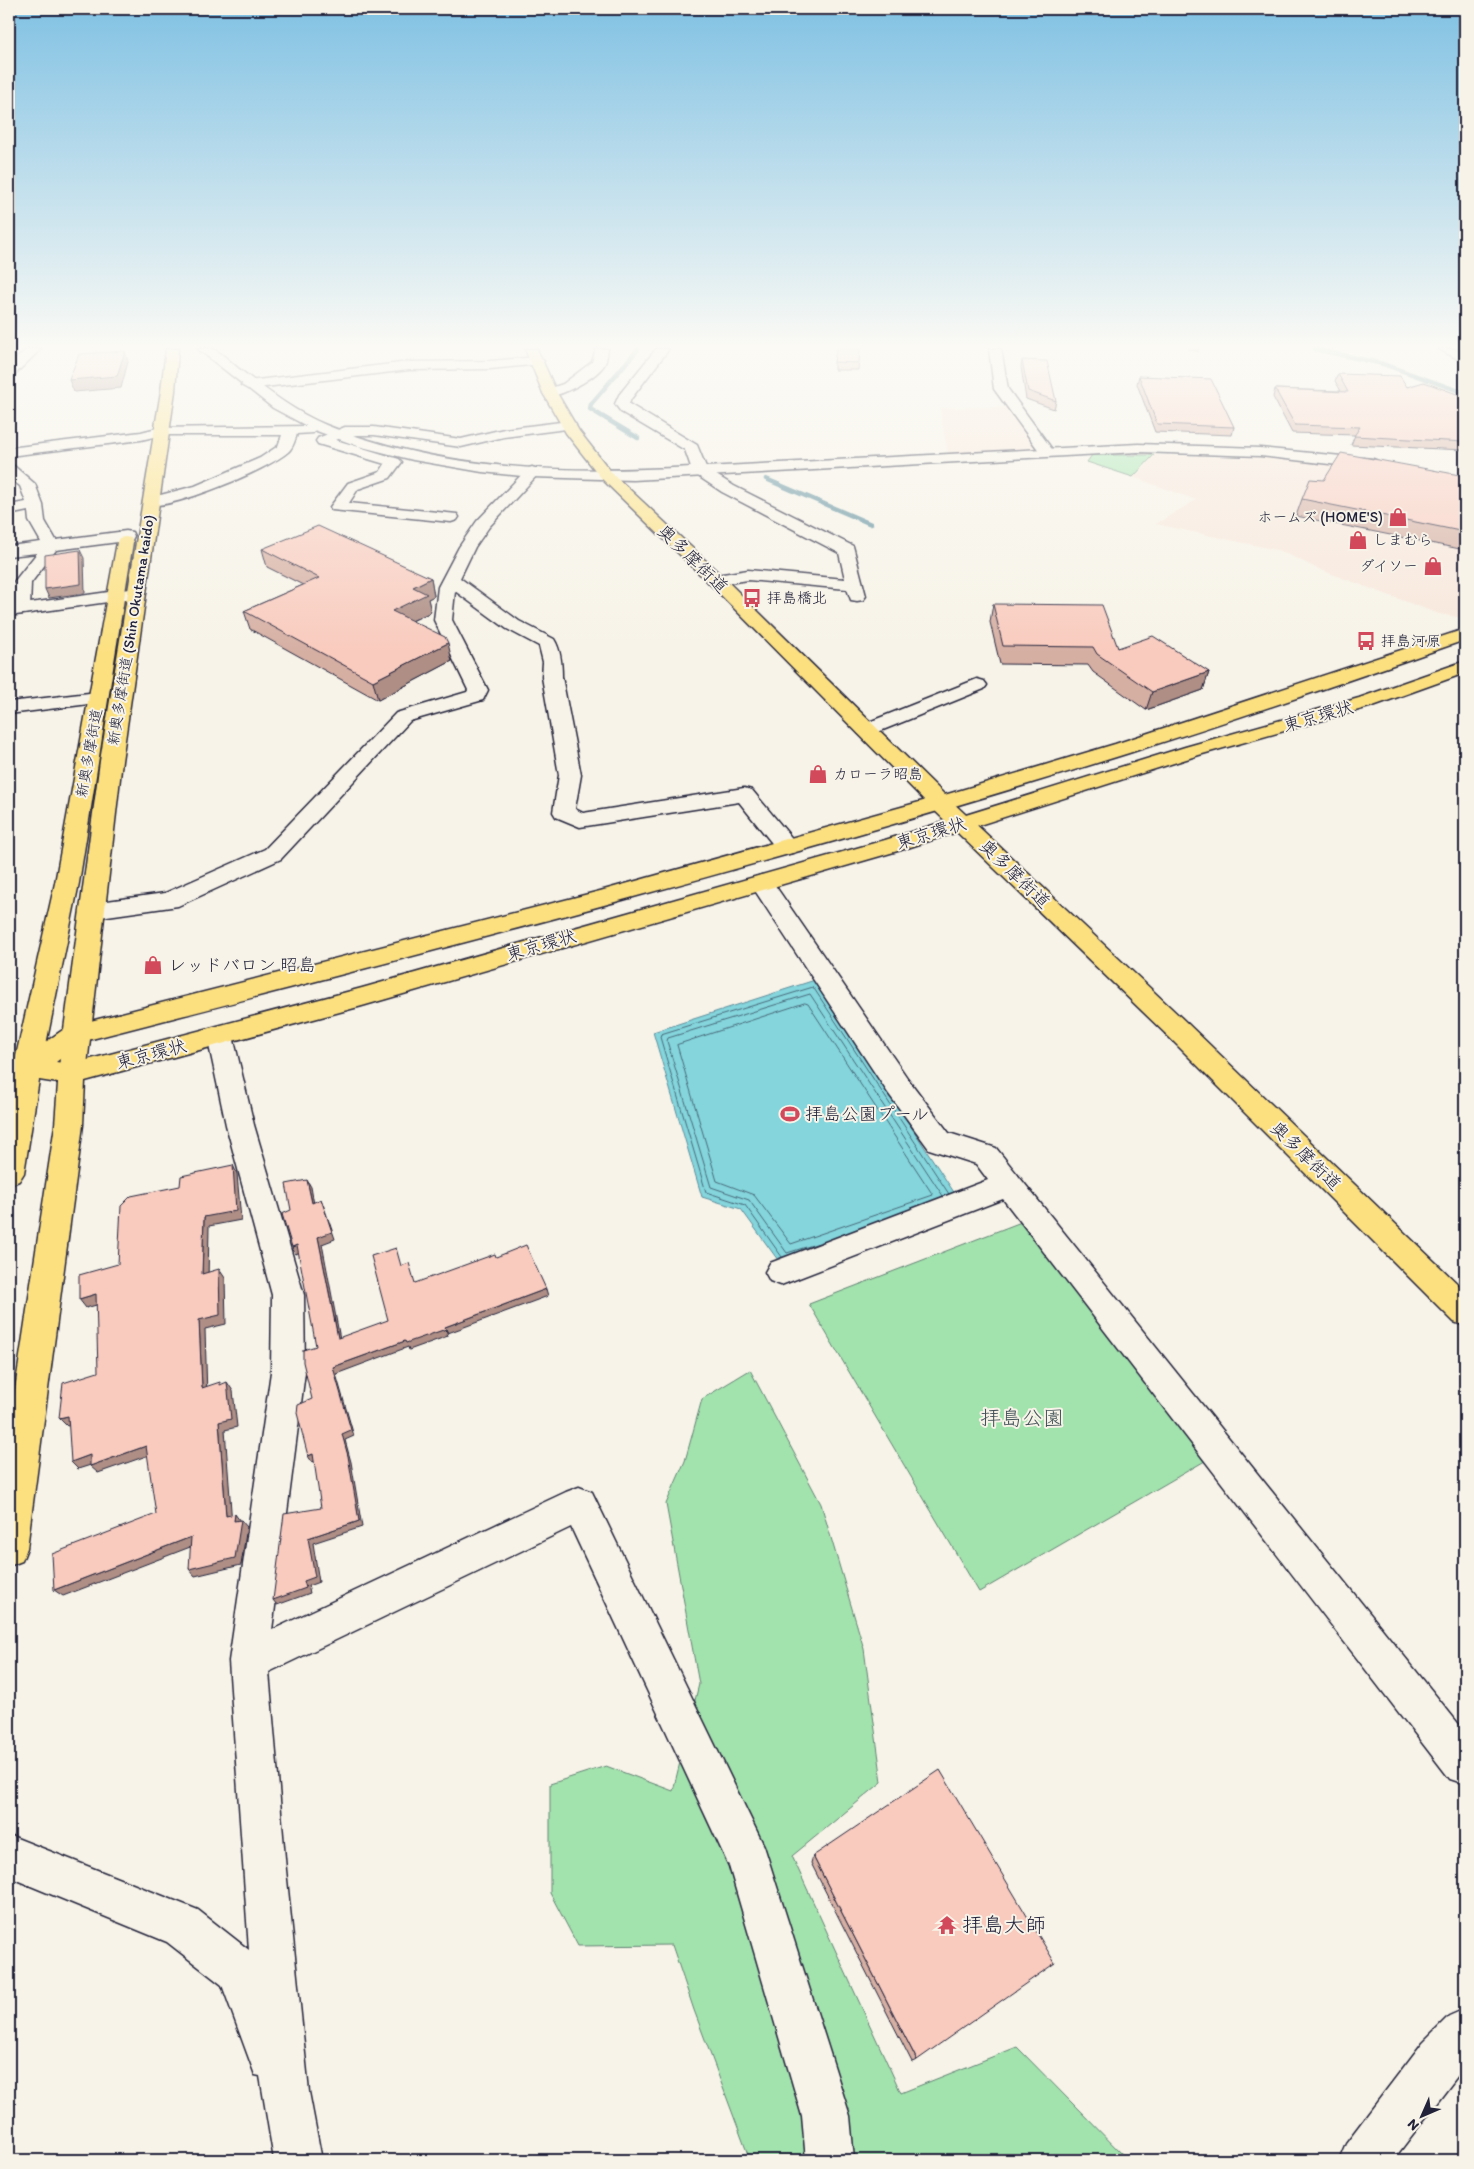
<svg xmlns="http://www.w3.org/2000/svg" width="1474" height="2169" font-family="Itim,'Klee One',sans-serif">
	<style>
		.built { fill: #f8e7db }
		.green { fill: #a2e3ad; stroke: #628274 }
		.water { fill: #84d5dc; stroke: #5d8d9c }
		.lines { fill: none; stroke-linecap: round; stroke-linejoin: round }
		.shore { stroke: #496a7b; stroke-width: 1 }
		.stream { stroke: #5d8d9c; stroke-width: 4.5 }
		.street-casing { stroke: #22223b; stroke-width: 3 }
		.secondary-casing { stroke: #22223b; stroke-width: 3 }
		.primary-casing { stroke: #22223b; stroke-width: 3 }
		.highway-casing { stroke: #22223b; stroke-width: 3 }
		.street { fill: #f7f3e8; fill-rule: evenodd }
		.secondary { fill: #f7f3e8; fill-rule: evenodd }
		.primary { fill: #fce080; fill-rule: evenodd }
		.highway { fill: #fce080; fill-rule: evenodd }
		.wall { fill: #d6afa3; stroke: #22223b }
		.shaded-wall { fill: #ae8e85; stroke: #22223b }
		.building { fill: #f9cbbe; stroke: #22223b }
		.labels { text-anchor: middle; stroke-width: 4; stroke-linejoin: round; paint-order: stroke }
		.far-poi-label { font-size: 15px; fill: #22223b; stroke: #f7f3e8; text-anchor: start }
		.far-street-label { font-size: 15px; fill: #22223b; stroke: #f7f3e8 }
		.street-label { font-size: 18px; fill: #22223b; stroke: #f7f3e8 }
		.poi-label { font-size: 18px; fill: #22223b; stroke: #f7f3e8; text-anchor: start }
		.near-park-label { font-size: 21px; fill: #425258; stroke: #f7f3e8 }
		.near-poi-label { font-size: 21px; fill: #22223b; stroke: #f7f3e8; text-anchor: start }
	</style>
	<rect width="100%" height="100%" fill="#f7f3e8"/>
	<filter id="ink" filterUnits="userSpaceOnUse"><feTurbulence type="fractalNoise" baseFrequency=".02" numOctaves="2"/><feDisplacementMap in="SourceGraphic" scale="10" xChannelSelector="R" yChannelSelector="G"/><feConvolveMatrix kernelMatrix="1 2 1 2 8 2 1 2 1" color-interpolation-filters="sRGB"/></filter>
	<g filter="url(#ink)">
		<g class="built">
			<path d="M1008,407L1043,450L948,454L940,408Z"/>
			<path d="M1154,455L1264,458L1356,467L1465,486V614L1457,617L1439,614L1316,568L1281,551L1156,524L1196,500L1133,477L1145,467Z"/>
		</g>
		<g class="green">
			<path d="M1092,455H1154L1133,477L1087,462Z"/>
			<path d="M1029,1219L1210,1458L979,1592L809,1304Z"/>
			<path d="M750,1370L821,1504L864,1649L882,1782L792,1856L901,2093L1017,2047L1128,2160H750L694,2010L672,1945L578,1946L550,1893V1784L606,1766L673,1791L699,1684L666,1504L685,1461L702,1399Z"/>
		</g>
		<path class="water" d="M815,980L963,1206L783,1267L741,1209L702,1197L653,1032Z"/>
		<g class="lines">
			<g class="shore">
				<path d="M805,1003L808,1004L933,1195L791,1244L754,1195L717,1181L677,1045Z"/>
				<path d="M819,1243L787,1253L749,1200L711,1187L667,1041L668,1038L810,994L943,1196"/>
				<path d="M782,1257L745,1205L706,1192L660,1037L661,1034L813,987L949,1194"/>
			</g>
			<g class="stream">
				<path d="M638,349L591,404L590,409L638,438"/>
				<path d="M1315,349L1383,364L1465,393"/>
				<path d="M766,479L871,524"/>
			</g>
			<g class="street-casing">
				<g id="street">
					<path d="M27,349H41L14,375L9,376V365Z"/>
					<path d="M596,349H608C607,354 607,361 604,365C597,377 559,399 545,396L543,393L545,390L563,384L592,362Z"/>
					<path d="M989,349H1001L1008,389L1054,452L1052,455H1042L994,389Z"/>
					<path d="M537,357L544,361L542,364L490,369L409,370L248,389L241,385L248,381L409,362L490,361Z"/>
					<path d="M569,421L574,422L576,425L574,428L504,437L461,447L374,435H347L336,440L399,459L402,462L390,478L358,489L349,503L457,514L459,517L457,520L451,522L332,510L330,507L348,483L380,472L385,464L318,444L316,441L318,438L345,427H374L461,439L504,429Z"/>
					<path d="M308,426L313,427L315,430L313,433L297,434C295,440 293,448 288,452C269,469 170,511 145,505L143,502L145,499L195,486L260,458L278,446L282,435H161L156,434L154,431L156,428Z"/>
					<path d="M9,464L14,466L35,484L43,505L45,521L56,540L126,531L132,532L134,536L132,540L126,541L56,550L31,583L30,609L27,613L21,614L15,613L12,609L13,583L37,553L9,556V546L41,542L29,521L28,511L9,515V505L26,502L20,486L9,478Z"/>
					<path d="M700,466L705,468L734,486L853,546L866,596L863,600L857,601L851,600L847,589L748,580L716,585L710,584L707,580L710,576L748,570L845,579L839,553L722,492L695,474L692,471L695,468Z"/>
					<path d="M532,467L537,469L540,472L489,527L475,547L460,578L519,621L554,639C561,650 562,664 562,677L581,775L575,809L583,813L744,788L752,790L795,842L798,847L795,852L787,854L779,852L739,802L580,827L556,817L553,812L559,775L542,677L543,662L539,646L507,629L455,591L452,620L488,690L483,700L410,721L281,859L178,906L93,918L85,916L81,910L85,904L165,893L265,849L396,713L467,692L468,690L434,620L438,587L459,547L477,521L527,469Z"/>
					<path d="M977,679L984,681L987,685L984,689L873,734L866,736L859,734L856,730L859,726Z"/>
					<path d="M98,692L105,694L108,698L105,702L9,714V702Z"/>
					<path d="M762,875L770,878L908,1079L949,1133L996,1148L1465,1732V1784L1450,1779L1003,1199L781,1285L770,1281L765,1272L770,1263L988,1180L976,1164L929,1149L888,1093L750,883L754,878Z"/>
					<path d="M220,1026L229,1029L233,1036L254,1125L304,1295L305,1372L272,1630L566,1492L579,1487L592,1492L764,1846L850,2116L854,2160H806L802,2116L729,1866L571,1527L269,1672L286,1870L309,2092L322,2160H274L260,2076L255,2075L222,1985L167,1942L9,1877V1835L198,1910L249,1950L229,1661L271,1372L272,1295L226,1125L207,1036L211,1029Z"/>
					<path d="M1465,2009V2066L1393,2160H1339L1346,2143L1423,2042L1449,2016Z"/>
				</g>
			</g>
			<g class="secondary-casing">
				<g id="secondary">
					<path d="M198,349C202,349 209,348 213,349C223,353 234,366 243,372C269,392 295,412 326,425C440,471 570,474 691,467L685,450L621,412L615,404L619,395L656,349H669L631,399L629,404L697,445L706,467L1138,444L1260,448L1373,459L1378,461L1381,464L1378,467L1373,469L1260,456L1138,452L633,480L532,477L482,472L413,460L358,446L314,430L273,408Z"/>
					<path d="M1439,349H1455L1465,354V363Z"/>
					<path d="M161,427L166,428L168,431L166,434L141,440L9,456V448L141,432Z"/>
					<path d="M137,588L143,589L146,593L143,597L9,616V606Z"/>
				</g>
			</g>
			<g class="primary-casing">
				<g id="primary">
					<path d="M166,349H178L175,391L122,761L86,1074L82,1081L72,1084L62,1081L58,1074L100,761L161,391Z"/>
					<path d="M525,349H537L557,393L579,431L612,473L722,576L948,798L1187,1023L1465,1291V1326L1454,1322L1169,1037L932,808L710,584L602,479L566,433L543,393Z"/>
					<path d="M125,537L131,538L133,542L79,883L41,1069L37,1076L27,1079L17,1076L13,1069L55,883L117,542L119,538Z"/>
				</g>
			</g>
			<g class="highway-casing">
				<path id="highway" d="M1465,629V640C1354,679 1242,717 1129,753C785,861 434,951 84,1041L56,1062L72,1064L362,988L885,840L1185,747L1359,698L1465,661V673L1373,706L1199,755L901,850L362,1006L85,1081L83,1125L27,1548L22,1561L9,1566V1429L55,1125L58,1083L39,1080L24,1173L19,1181L9,1185C7,1157 5,1085 17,1062L67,1027L600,891L941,796L1115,744Z"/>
			</g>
			<use href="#street" class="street"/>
			<use href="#secondary" class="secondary"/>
			<use href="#primary" class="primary"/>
			<use href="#highway" class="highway"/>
		</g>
		<g class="wall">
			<path d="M860,349L858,370H834V362Z"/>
			<path d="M1188,349H1199L1198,352Z"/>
			<path d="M1022,360L1056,401L1054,409L1026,399L1021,367Z"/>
			<path d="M1338,374L1407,387L1465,397V450L1351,445L1355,435L1292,433L1273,397L1275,389L1341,391L1335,381Z"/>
			<path d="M1139,376L1234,427L1232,435L1155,432L1137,384Z"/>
			<path d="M1465,476V550L1296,516L1302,499L1324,480Z"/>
			<path d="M262,549L431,578L434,596L428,599L431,612L412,621L452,661L378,700L250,629L244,611L303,585L267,567Z"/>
			<path d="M993,604L1118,648L1209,672L1203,690L1146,710L1093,672L1088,665L1000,664L990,622Z"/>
			<path d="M813,1856L917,2060L912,2062L811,1863Z"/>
		</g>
		<g class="shaded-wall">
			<path d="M125,351L128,362L121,388L74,392L69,380Z"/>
			<path d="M80,550L84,558L85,593L49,598L45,589Z"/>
			<path d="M431,578L434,596L428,599L431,612L396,628L392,611L413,587Z"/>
			<path d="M448,643L452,661L378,700L373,681Z"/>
			<path d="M1209,672L1203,690L1146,710L1152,692Z"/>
			<path d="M233,1165L237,1174L241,1220L209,1226L208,1282L202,1274L204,1217Z"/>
			<path d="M307,1180L311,1187L315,1210L312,1203Z"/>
			<path d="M321,1199L324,1207L335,1239L322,1244L341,1344L338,1338L318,1237Z"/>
			<path d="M297,1245L301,1252L295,1254L292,1247Z"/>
			<path d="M219,1269L225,1278L226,1324L205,1329L207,1396L202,1388L199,1320Z"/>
			<path d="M546,1289L548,1296L448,1333L445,1327Z"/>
			<path d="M96,1294L103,1303L86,1308L79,1299Z"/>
			<path d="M446,1329L448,1336L409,1350L408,1347L336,1374L354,1436L345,1440L351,1462L362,1527L313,1543L319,1582L308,1586L310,1593L277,1605L273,1600L304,1581L308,1538L359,1521L342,1434L333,1367L405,1341Z"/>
			<path d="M227,1382L233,1391L237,1427L225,1430L232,1524L226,1516L219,1422Z"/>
			<path d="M68,1416L76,1424L67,1426L59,1418Z"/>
			<path d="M146,1446L152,1454L98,1473L90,1466Z"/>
			<path d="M313,1454L317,1460L312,1462L308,1456Z"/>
			<path d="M90,1455L97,1463L78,1469L71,1462Z"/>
			<path d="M235,1514L240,1521L241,1520L247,1527L241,1565L195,1576L189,1569L234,1521Z"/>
			<path d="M191,1537L198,1544L63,1596L54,1590Z"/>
		</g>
		<g class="building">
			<path d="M836,349H860L859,363L834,362Z"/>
			<path d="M125,351L117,376L69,380L79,354Z"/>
			<path d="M1022,360L1047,361L1056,401L1028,391Z"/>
			<path d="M1338,374L1400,376L1407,387L1424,382L1465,397V442L1354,436L1360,427L1295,425L1275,389L1348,392Z"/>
			<path d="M1139,376L1211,379L1234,427L1157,424Z"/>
			<path d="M1341,453L1465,476V532L1302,499L1310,479L1324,480Z"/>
			<path d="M318,526L431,578L413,587L427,594L392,611L445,637L448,643L373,681L244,611L319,578L262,549Z"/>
			<path d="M80,550L81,584L45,589V555Z"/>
			<path d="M993,604L1102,605L1118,648L1153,636L1209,672L1152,692L1097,654L1093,647L1003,646Z"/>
			<path d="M233,1165L236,1211L204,1217L202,1274L219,1269L220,1315L199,1320L202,1388L220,1382V1385L227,1382L231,1419L219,1422L226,1516L235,1514L234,1521L241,1520L235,1558L189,1569L191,1537L54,1590L52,1554L156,1514L146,1446L90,1466V1455L71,1462L68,1416L59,1418L63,1383L98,1372L96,1294L79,1299V1275L118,1264L121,1206L131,1196L180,1186L181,1176Z"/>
			<path d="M307,1180L312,1203L321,1199L332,1232L318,1237L338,1338L388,1320L371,1256L396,1248L401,1266L409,1263L415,1283L495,1254L496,1257L526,1245L546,1289L445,1327L446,1329L406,1343L405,1341L333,1367L351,1430L342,1434L348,1456L359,1521L308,1538L315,1577L304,1581L306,1588L273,1600L284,1514L321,1508L313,1454L308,1456L297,1413L298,1405L312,1399L303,1362V1350L316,1346L297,1245L292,1247L282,1214L291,1210L286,1184Z"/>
			<path d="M940,1770L1055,1963L917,2060L813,1856Z"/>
		</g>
	</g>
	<linearGradient id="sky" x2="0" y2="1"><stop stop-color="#80c1e3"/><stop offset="0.53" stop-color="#fbfaf5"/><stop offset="1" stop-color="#fbfaf5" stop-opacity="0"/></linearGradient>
	<rect width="1474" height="653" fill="url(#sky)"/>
	<defs>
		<g id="shop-bare" transform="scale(1.5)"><path d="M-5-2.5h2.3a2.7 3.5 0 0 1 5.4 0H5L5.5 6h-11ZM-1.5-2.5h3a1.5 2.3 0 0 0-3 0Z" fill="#d1495b" stroke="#f7f3e8" stroke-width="2.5" paint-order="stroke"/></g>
		<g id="bus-bare" transform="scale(1.5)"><path d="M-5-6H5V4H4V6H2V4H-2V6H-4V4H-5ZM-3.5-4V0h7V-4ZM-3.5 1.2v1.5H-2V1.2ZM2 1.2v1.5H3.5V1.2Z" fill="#d1495b" stroke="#f7f3e8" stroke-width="2.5" paint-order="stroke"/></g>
		<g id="stadium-bare" transform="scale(1.5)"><path d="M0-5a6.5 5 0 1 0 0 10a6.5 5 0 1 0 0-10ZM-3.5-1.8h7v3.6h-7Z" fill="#d1495b" stroke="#f7f3e8" stroke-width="2.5" paint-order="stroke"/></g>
		<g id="temple-bare" transform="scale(1.5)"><path d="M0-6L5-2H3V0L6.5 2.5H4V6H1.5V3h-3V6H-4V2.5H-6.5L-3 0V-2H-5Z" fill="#d1495b" stroke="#f7f3e8" stroke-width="2.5" paint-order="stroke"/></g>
	</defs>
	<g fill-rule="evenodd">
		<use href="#shop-bare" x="1398" y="517"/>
		<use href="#shop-bare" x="1358" y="540"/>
		<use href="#shop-bare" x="1433" y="566"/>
		<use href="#bus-bare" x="752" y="598"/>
		<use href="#bus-bare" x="1366" y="641"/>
		<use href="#shop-bare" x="818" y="774"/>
		<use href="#shop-bare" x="153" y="965"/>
		<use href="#stadium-bare" x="790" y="1114"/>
		<use href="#temple-bare" x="947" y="1925"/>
	</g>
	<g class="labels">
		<g class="far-poi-label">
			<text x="1383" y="522" text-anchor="end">ホームズ (HOME'S)</text>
			<text x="1373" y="545">しまむら</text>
			<text x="1418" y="571" text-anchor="end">ダイソー</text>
			<text x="767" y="603">拝島橋北</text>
			<text x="1381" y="646">拝島河原</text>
			<text x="833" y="779">カローラ昭島</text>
		</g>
		<g class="far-street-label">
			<text transform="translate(131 630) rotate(-81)" y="5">新奥多摩街道 (Shin Okutama kaido)</text>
			<text transform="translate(89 753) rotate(-80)" y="5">新奥多摩街道</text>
		</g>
		<g class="street-label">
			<text transform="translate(693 559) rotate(44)" y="6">奥多摩街道</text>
			<text transform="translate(1318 716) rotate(-16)" y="6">東京環状</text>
			<text transform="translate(931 833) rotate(-17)" y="6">東京環状</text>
			<text transform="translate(1015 874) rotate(44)" y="6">奥多摩街道</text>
			<text transform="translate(541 945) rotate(-16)" y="6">東京環状</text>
			<text transform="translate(151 1054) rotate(-15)" y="6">東京環状</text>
			<text transform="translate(1306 1156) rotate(44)" y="6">奥多摩街道</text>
		</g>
		<g class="poi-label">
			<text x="168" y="971">レッドバロン 昭島</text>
			<text x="805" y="1120">拝島公園プール</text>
		</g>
		<g class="near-park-label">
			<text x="1022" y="1425">拝島公園</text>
		</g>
		<g class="near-poi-label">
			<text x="962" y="1932">拝島大師</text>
		</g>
	</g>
	<rect width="1474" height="2169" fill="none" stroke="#f7f3e8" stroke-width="30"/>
	<rect x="15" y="15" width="1444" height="2139" fill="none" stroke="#22223b" stroke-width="2" filter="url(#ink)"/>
	<g transform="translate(1422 2116) rotate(225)" stroke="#f7f3e8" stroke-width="4" paint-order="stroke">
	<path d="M0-4L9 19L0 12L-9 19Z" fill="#22223b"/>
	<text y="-8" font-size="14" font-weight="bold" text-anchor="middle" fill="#22223b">N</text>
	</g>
</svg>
